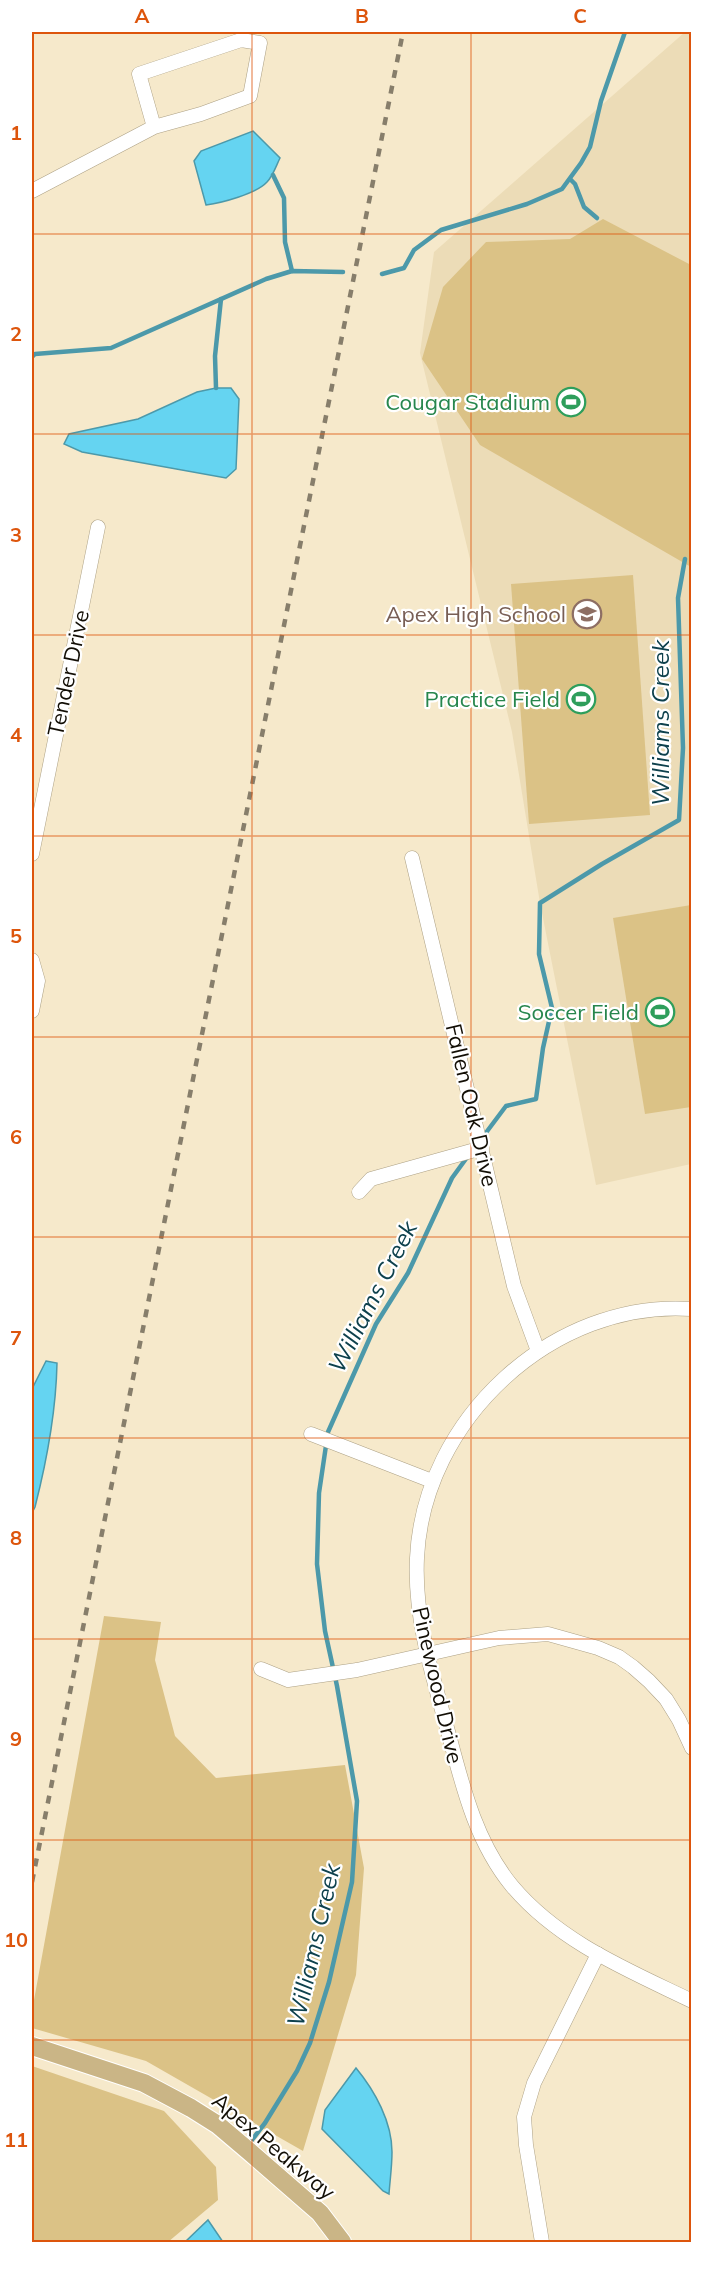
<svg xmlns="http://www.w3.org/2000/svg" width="723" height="2274" font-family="Mulish,sans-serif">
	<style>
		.built { fill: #ecdcb7 }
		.green { fill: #dbc286 }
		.water { fill: #65d4f1; stroke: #4c99aa; stroke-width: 1.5 }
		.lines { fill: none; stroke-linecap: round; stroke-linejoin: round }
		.stream { stroke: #4c99aa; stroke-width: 4.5 }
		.minor-casing { stroke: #ada185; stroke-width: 15 }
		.major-casing { stroke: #fff; stroke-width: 20 }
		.minor { stroke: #fff; stroke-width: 14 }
		.major { stroke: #cab586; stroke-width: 18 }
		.rail { stroke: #877e6b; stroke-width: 4.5; stroke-dasharray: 8 8; stroke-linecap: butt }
		.grid { fill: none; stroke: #dd550c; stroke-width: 1.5; stroke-opacity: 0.55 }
		.labels { text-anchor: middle; stroke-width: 4.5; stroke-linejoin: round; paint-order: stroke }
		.leisure-label { font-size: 22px; fill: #27864d; stroke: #fff; text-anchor: end }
		.education-label { font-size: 22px; fill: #785e54; stroke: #fff; text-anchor: end }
		.street-label { font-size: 22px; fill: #120e05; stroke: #fff }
		.water-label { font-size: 24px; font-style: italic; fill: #0e414d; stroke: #fff }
		.neatline { fill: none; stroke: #dd550c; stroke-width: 2 }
		.grid-label { font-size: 20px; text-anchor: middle; font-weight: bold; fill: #dd550c }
	</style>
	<rect width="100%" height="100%" fill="#f6e9cb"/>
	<path class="built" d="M685,32H691V1164L596,1185L540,903L512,732L420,353L434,252Z"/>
	<g class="green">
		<path d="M603,219L691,265V567L480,445L422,359L443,287L486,242L570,239Z"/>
		<path d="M633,575L650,815L529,824L511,584Z"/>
		<path d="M691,905V1107L645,1114L613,918Z"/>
		<path d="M104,1616L161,1622L155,1660L175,1736L216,1778L345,1765L364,1868L356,1975L303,2151L146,2061L32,2028V2011Z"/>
		<path d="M32,2066L164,2111L216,2167L218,2200L168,2242H32Z"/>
	</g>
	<g class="water">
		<path d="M253,131L280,158C276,166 273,176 267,182C256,194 221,203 206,205L194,161L201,151Z"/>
		<path d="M216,388H231L239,399L236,469L226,478L82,452L64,444L69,434L138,419L197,392Z"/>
		<path d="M46,1361L57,1363C56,1412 47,1460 35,1507L32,1513V1389Z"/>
		<path d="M356,2068C375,2091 392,2122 392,2152C392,2166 390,2180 389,2194L383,2191L322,2129L325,2110Z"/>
		<path d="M208,2220L223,2242H185Z"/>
	</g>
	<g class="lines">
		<g class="stream">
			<path d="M273,175L284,198L285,242L292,271"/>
			<path d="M570,179L575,184L584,207L597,218"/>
			<path d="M382,274L404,268L414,250L441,230L527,204L562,189L581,163L590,147L601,101L625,32"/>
			<path d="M32,357L35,354L111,348L266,279L292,271L343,272"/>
			<path d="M216,388L215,356L221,299"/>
			<path d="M482,1138L506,1106L536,1099L543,1048L552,1008L539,954L540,903L602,864L679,820L683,748L678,598L685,559"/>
			<path d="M248,2145L265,2123L297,2071L310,2043L329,1982L352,1882L357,1801L337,1686L325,1631L317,1564L319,1493L328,1432L376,1324L408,1273L452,1178L468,1156"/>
		</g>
		<g class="minor-casing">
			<g id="minor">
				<path d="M32,191L154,127L201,114L250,96L260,43L241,40L139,74L154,127"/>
				<path d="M32,854L98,527"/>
				<path d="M412,858L514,1286L538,1351"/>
				<path d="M32,960L38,981L32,1011"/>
				<path d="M359,1192L371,1179L482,1148"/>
				<path d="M692,1309C553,1299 423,1420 417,1558C414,1619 433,1677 449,1735C463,1788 476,1842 512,1886C559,1942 628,1970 692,2001"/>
				<path d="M311,1434L432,1481"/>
				<path d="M261,1669L288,1680L357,1670L499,1638L548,1634L598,1648L619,1657L633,1667L649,1681L666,1699L679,1720L692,1748"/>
				<path d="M542,2242L526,2145L524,2117L534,2083L598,1954"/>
			</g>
		</g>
		<g class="major-casing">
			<path id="major" d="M32,2046L144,2083L191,2108L218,2125L251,2153L320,2213L342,2242"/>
		</g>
		<use href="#minor" class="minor"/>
		<use href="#major" class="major"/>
		<path class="rail" d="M32,1882L403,32"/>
	</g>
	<path class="grid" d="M252,32V2242M471,32V2242M32,234H692M32,434H692M32,635H692M32,836H692M32,1037H692M32,1237H692M32,1438H692M32,1639H692M32,1840H692M32,2040H692"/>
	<defs>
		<g id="stadium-ring" transform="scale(1.5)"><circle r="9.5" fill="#fff" stroke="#2e9e5b" stroke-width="1.5"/><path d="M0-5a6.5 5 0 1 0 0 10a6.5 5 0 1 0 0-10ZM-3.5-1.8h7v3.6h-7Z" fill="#2e9e5b"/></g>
		<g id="school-ring" transform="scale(1.5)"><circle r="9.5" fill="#fff" stroke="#8d6e63" stroke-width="1.5"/><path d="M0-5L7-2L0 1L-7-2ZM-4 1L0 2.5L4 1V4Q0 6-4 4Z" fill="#8d6e63"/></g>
	</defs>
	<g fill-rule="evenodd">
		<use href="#stadium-ring" x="571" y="402"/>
		<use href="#school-ring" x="587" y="614"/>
		<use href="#stadium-ring" x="581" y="699"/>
		<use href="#stadium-ring" x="660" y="1012"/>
	</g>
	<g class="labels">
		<g class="leisure-label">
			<text x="550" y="410">Cougar Stadium</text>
			<text x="560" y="707">Practice Field</text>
			<text x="639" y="1020">Soccer Field</text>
		</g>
		<g class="education-label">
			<text x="566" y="622">Apex High School</text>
		</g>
		<g class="street-label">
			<text transform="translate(68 673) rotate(-78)" y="8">Tender Drive</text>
			<text transform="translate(472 1105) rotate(77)" y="8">Fallen Oak Drive</text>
			<text transform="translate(438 1685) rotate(77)" y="8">Pinewood Drive</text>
			<text transform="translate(274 2146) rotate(40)" y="8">Apex Peakway</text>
		</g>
		<g class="water-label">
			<text transform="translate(661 723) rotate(-90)" y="8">Williams Creek</text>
			<text transform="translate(373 1297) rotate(-63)" y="8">Williams Creek</text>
			<text transform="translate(314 1945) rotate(-77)" y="8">Williams Creek</text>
		</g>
	</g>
	<rect width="723" height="2274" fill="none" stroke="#ffffff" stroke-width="66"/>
	<rect x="33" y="33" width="657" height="2208" class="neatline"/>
	<g class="grid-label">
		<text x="142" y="23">A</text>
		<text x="362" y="23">B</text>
		<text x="580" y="23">C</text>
		<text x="16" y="140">1</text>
		<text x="16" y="341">2</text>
		<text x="16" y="542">3</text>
		<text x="16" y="742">4</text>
		<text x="16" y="943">5</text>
		<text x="16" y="1144">6</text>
		<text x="16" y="1345">7</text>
		<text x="16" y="1545">8</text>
		<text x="16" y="1746">9</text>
		<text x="16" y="1947">10</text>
		<text x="16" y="2147">11</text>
	</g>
</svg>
